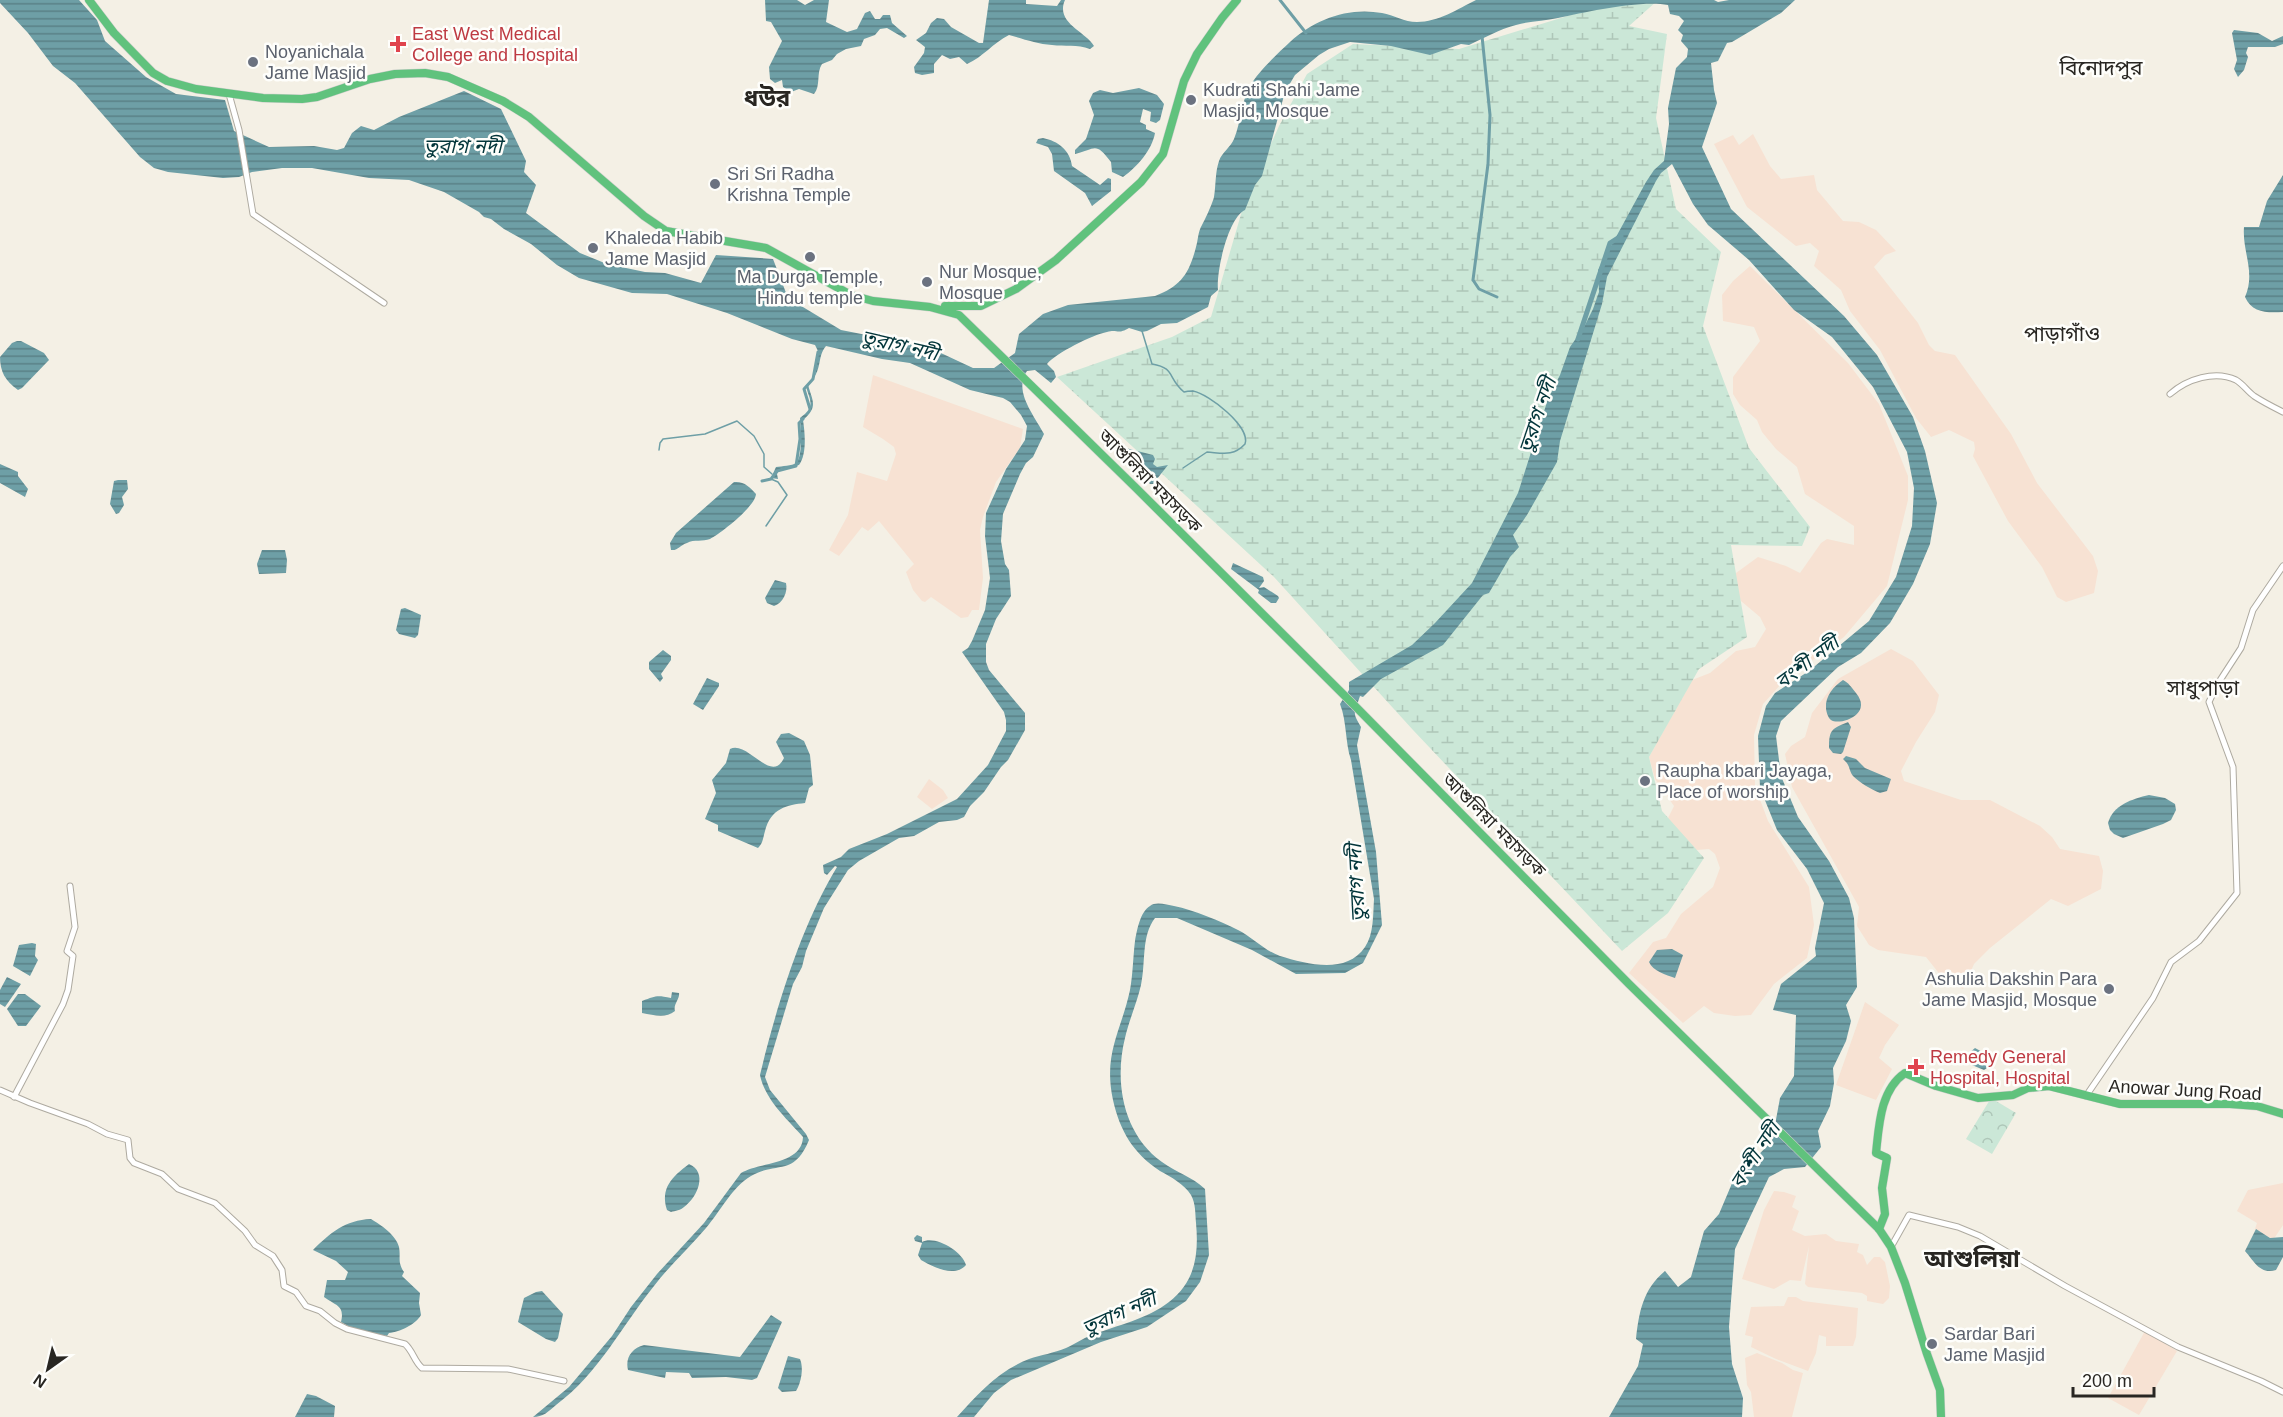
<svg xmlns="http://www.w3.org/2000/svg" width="2283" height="1417" font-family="Helvetica,'Noto Sans Bengali',sans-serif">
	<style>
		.industrial { fill: #f7e2d3 }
		.forest { fill: url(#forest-crowns) }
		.wetland { fill: url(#wetland-marsh) }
		.water { fill: url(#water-rules) }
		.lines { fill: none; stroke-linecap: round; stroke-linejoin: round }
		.stream { stroke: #6e9fa6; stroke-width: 1.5 }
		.canal { stroke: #6e9fa6; stroke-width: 3 }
		.river { stroke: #6e9fa6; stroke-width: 5 }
		.secondary-casing { stroke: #aeaaa0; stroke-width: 7 }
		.highway-casing { stroke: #d0cfce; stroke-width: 9 }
		.secondary { stroke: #fff; stroke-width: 5 }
		.highway { stroke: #60c27d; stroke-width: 8 }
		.health-dot { fill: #e0444e; stroke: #fefefb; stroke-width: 2 }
		.worship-dot { fill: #6b7280; stroke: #fefefb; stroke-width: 2 }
		.labels { text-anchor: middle; stroke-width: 5; stroke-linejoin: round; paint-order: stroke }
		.health-label { font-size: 18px; fill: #be3a42; stroke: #fefefb; text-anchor: start }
		.worship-label { font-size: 18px; fill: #5b616d; stroke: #fefefb; text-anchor: start }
		.street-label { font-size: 18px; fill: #282622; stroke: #fefefb }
		.water-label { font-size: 20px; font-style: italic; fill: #02353a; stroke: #fefefb }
		.quarter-label { font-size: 21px; fill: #282622; stroke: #fefefb }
		.district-label { font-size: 24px; font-weight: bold; fill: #282622; stroke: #fefefb }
	</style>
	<defs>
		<pattern id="forest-crowns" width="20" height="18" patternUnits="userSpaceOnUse" patternTransform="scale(1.5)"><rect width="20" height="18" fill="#cbe7d7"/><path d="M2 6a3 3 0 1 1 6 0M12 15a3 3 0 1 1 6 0" fill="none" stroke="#aec6b8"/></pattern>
		<pattern id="wetland-marsh" width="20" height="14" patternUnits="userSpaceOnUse" patternTransform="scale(1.5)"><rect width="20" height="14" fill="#cbe7d7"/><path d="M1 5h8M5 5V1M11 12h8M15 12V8" fill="none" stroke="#aec6b8"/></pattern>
		<pattern id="water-rules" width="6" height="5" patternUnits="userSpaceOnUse" patternTransform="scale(1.5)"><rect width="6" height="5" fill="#6e9fa6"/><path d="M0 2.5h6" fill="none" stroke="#5a8187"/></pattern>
	</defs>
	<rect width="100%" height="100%" fill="#f4f0e5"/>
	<g class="industrial">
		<path d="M1753,134L1770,166L1781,179L1814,175L1817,190L1843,221L1859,222L1876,230L1896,251L1885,255L1874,267L1918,323L1929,345L1935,351L1955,355L2011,434L2037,483L2093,556L2098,571L2094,593L2066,602L2057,597L2042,567L2008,521L1973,456L1975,449L1974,442L1949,430L1931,437L1916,418L1880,350L1850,311L1841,290L1814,266L1819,251L1810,243L1796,246L1747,207L1714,144L1733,135L1739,145Z"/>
		<path d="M1750,266L1848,363L1879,404L1908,476V500L1887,586L1844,637L1783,682L1763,704L1754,735L1755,786L1768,821L1809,887L1814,925L1807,958L1774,984L1751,1015L1735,1016L1714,1013L1704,1006L1683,1023L1629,973L1653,942L1666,938L1681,914L1713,887L1720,868L1715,854L1709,849L1696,850L1664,826L1674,806L1655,779L1649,757L1692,680L1710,673L1736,651L1755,647L1766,629L1760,617L1741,601L1736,590V573L1758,557L1786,566L1800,573L1821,543L1827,539L1854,545V526L1805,494L1797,467L1776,449L1762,432L1757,420L1740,405L1733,394V377L1760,341L1754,327L1723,321L1722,295L1733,281Z"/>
		<path d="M873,375L1023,429L1020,448L996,482L983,517L980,530L983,578L979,610H972L968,617L961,618L931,597L925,602L922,601L913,590L906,572L914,564L879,521L868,531L862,527L839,556L829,550L848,515L857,472L887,481L896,454L894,447L883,439L863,427Z"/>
		<path d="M1891,649L1913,661L1939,695L1935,712L1916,742L1901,771L1904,781L1961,800H1990L2040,826L2052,837L2060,849L2099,856L2103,871L2101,889L2068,906L2051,899L1990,948L1974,964L1963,989L1942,977L1926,957L1878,950L1869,945L1857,926L1859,907L1792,787L1785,754L1791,746L1805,737L1812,713L1838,679Z"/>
		<path d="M929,779L943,790L948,798L932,809L917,797Z"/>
		<path d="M1865,1002L1899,1025L1885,1045L1879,1058L1892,1069L1876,1100L1836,1085Z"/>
		<path d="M2283,1183V1225L2273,1240L2255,1229L2257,1223L2237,1211L2248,1190Z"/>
		<path d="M1774,1191L1784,1192L1796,1196L1792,1207L1799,1211L1792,1230L1805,1236L1826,1234L1836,1241L1859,1244L1857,1252L1863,1255L1867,1265L1874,1257H1880L1885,1262L1890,1286L1889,1298L1883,1304L1867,1301V1296L1862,1293L1808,1287L1805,1284L1809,1246L1801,1281L1790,1280L1774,1289L1742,1279L1764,1210Z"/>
		<path d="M1788,1297H1796L1803,1301L1858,1308L1856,1337L1853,1346H1826V1337L1819,1335L1816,1353L1808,1371L1776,1359L1751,1347L1753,1337L1745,1335L1751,1307L1784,1306Z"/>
		<path d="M2145,1331L2177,1351L2139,1415L2108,1398Z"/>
		<path d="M1757,1353L1782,1363L1793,1370L1803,1373L1792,1417H1754L1751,1392L1747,1385L1745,1358Z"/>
	</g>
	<path class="forest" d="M1991,1098L2016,1113L1992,1154L1966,1139Z"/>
	<path class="wetland" d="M1620,0H1658L1629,26L1667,34L1656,118L1676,209L1721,252L1703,326L1749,448L1810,527L1802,546L1731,545L1747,637L1699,669L1649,757L1662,811L1704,858L1668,913L1622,951L1413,730L1274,577L1057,377L1172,337L1211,317L1244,204L1279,126L1307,74L1353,44L1459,49Z"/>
	<g class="water">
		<path d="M0,0H79L97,20L105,41L146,77L176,94L225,100L234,131L269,147L314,146L337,150L344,148L352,133L361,126L374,130L399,117L464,91L501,109L526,161L524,172L536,185L526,213L580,253L607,264L645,272L665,273L701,283L716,255L773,259L788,298L841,330L928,347L973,368H994L1015,353L1019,334L1043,314L1068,305L1155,296C1181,286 1189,274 1196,247C1198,241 1198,231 1202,225C1205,220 1213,202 1214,197C1216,184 1215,173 1219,161C1222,152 1231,147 1234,139C1241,122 1241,102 1250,86C1258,72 1278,53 1290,42C1315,19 1348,7 1382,13C1394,15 1404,22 1417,22C1438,22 1458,9 1476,0H1714L1718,2L1729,0H1795L1781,13L1732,42L1727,43L1718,61L1711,63L1714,90L1717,103L1702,147L1731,209L1844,316L1877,355L1913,417L1925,451L1937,503L1930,544L1913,584L1890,623L1861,653L1838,667L1781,721L1776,736L1781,776L1798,817L1829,861L1849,898L1854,918L1857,987L1846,1005L1851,1021L1846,1041L1833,1068L1834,1083L1830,1106L1818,1131L1821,1147L1805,1167L1784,1169L1769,1177L1735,1249L1729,1327L1732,1364L1743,1398L1742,1417H1609L1638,1366L1643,1344L1636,1339C1639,1312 1643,1289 1665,1271L1678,1287L1691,1277L1704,1231L1719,1214L1733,1181L1772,1141L1780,1098L1794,1076L1796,1015L1773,1010L1781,984L1816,956L1815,948L1824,903L1807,869L1777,830L1760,788L1758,736L1766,706L1775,693L1809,671L1869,621L1896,577L1912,526L1914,488L1907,452L1873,387L1832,337L1794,310L1749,260L1708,225L1693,204L1672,164L1661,173L1656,181L1607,277L1602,304L1560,441L1557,462L1527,515L1513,535L1519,547L1510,557L1489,593L1483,595L1443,645L1381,679L1363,697L1360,696C1355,712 1351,711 1361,727L1357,745L1376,852L1382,925L1363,963L1345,973L1296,974L1252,950L1177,918H1155C1141,936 1146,963 1141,985C1137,1003 1129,1020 1125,1038C1114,1082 1123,1134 1162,1162C1177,1173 1191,1176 1205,1189L1209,1255L1200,1282L1186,1301L1147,1327L1101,1342L1011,1380L994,1393L974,1417H957C978,1394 998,1371 1029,1359C1041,1355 1054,1353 1066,1348C1075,1344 1083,1338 1092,1335C1118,1325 1147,1319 1169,1302C1195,1282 1199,1255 1196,1223C1195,1214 1196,1204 1191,1195C1184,1184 1171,1177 1160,1171C1133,1153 1120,1131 1113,1100C1103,1053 1121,1032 1130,990C1133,974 1133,957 1135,941C1137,930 1140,912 1150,906C1156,901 1167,905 1174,906C1194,910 1220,921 1238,930C1252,937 1265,951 1280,956C1307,964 1346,975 1365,947C1374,934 1373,914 1374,899L1351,760C1345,742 1347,722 1340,704L1349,690V682L1412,645L1435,623L1472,583L1518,493L1548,399L1560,375L1570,347L1584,327L1593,309L1599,292L1598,270L1646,182L1654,170L1664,161L1669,124L1668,108L1676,68L1687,57L1688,49L1681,41L1683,35L1678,30L1684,21L1679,16L1670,14L1668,5C1639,0 1587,12 1558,18C1544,21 1530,21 1516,25C1500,29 1484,38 1469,45L1461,44L1430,55L1391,46L1350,42L1329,49L1319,55L1295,75L1285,92L1262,176L1255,185L1245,210C1228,218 1216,272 1218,290L1211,296L1208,307L1177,323L1161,324L1147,331L1142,332L1129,328C1117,335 1118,329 1107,332C1092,335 1056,353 1047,364L1054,371L1056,377L1051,383L1035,370L1027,371C1013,391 1034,415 1044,434L1033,457L1026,463L1020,474L1003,514L1001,541L1005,564L1009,570L1011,596L996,619L986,644V662L989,670L1025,713V730L1008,760L1001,767L984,792L970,806L964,817L957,820L939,822L914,836L899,838L859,861L848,870L824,908L806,951L802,967L793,984L765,1077L770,1090L806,1134L809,1140C794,1177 777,1161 751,1176C732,1187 720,1212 706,1228C689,1248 670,1265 654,1286C621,1327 599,1373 556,1405C548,1412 543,1417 533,1417L569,1387L612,1336L631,1307L657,1274L704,1223L741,1173C759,1162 802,1165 803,1137C787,1119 765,1100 760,1075C776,1008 801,926 837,867L835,866L827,875L824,873L823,865L841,857L849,849L887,834L957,799L988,765L1006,731V720L1004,712L962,652L968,648L972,641L985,610L990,578L985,536L986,513L1006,469L1025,440L1027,426L1021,415L1010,402L1003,398L970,390L910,363L882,359L826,346C816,358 824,369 808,385C813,402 818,407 803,420C805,433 807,454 799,465L780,469L777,474L778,479L771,478L776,467C782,466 792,466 796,463C803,457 801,427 800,418C815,407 811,402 806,387L815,374L818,351L815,345L792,339L727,313L667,294L632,293L579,278L557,265L531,244L504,229L491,219L484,217L479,212L444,192L409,180L369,178L312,168H282L252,172L239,177L223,178L168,172L154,168L140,157L75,83L53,66L28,33L0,3Z"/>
		<path d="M765,0H797L805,5L814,0H829L826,22L847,32L857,29L865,13L870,11L875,19H880L883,15H890L892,23L907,36L904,38L887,28L880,29L875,35L864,39L861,46L846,49L837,54L832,60L822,64C816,73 821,86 814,94L799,89L791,92L783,87L782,80L775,83L770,79L769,67L782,41L771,22L766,21Z"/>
		<path d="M989,0H1026V4L1057,6L1061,0H1065C1055,23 1085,31 1094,46L1090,49C1077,44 1065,47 1052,45C1037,44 1024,39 1009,35C993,43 983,57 967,64L959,57L950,59L942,55L934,64V73L922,75L915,73L914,67L924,53L925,47L916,40L926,33L931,23L937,18L944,19L951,27L979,43H983Z"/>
		<path d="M2234,30L2258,33L2272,41L2283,36V44L2275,47H2248L2246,53L2248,57L2244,70L2238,77L2234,69L2237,60L2232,33Z"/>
		<path d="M1139,88L1157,95L1164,104L1160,120L1156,123L1150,121L1151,112L1143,109L1140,122L1146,125V129L1155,133C1152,150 1137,167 1123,177L1112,172L1111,162C1095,141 1096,149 1075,154V150L1086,139L1094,115L1089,101L1093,93L1100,90L1113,93Z"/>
		<path d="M1043,138C1058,141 1070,150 1072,166L1100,185L1108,178L1111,179V191L1092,206L1085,193L1054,171L1052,154L1048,147L1036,143L1038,139Z"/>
		<path d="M2283,175V312C2267,313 2252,313 2245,297C2256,272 2242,252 2244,227H2259L2267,201Z"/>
		<path d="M17,341H21L44,353L49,360L22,388L18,390C5,381 0,371 0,357L12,343Z"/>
		<path d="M1118,446L1153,455L1155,459L1153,464L1157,467L1168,465L1153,484H1150L1141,474L1119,459Z"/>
		<path d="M0,464L18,472V476L28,489L25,497L0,483Z"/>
		<path d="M118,480H127L128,489L122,497L124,505L119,513L116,514L110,504L114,481Z"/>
		<path d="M734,482C744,481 750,487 756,494C755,507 721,533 710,539C703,542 694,539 687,543C680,545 678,551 671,550L670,543L676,533Z"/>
		<path d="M262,550H285L287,560L286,573L259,574L257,564Z"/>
		<path d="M1233,563L1263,577L1264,581L1259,588L1264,587L1278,596L1279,598L1276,603H1271L1258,593L1259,590L1231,569Z"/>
		<path d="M775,580L786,583C788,592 783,603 774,606L767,603L765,598Z"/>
		<path d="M405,608L421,615L418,635L415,638L399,634L396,630L401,609Z"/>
		<path d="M663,650L671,656V660L661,674L663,678L660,682L649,669V662Z"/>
		<path d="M707,678L719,683V686L703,710L693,704Z"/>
		<path d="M1843,680C1849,683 1851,687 1856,693C1874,715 1839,726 1831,720C1828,718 1826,711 1826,708C1825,696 1834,686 1843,680Z"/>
		<path d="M1848,722L1851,727L1843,752L1841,754L1833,753L1829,748C1829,729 1832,729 1848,722Z"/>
		<path d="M789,733L804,741L810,755L813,785L809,788L805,803C787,805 771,808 765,831C763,838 763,843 758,848L718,831V825L705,819L716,793L712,780L726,763L730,749C748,740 771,785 784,758L776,742L781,734Z"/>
		<path d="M1846,756L1856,759L1865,768L1891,779L1887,791L1880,793C1871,789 1860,783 1853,776C1848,769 1851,766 1843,759Z"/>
		<path d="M2149,795L2165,798L2175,804L2176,810L2171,820L2163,824L2123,838L2114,834L2110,830L2108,823C2113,805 2132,799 2149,795Z"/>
		<path d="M32,943L36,944L35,956L38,960L30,976L13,966L19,945Z"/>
		<path d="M1672,949L1683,955L1675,978C1666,975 1653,971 1649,962L1657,950Z"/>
		<path d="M7,977L21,984L5,1007L0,1004V990Z"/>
		<path d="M672,992L679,993C680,999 673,1004 675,1011C665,1019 654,1015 642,1013V1001C656,996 656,995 671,998Z"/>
		<path d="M18,994H25L41,1006L26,1026H18L7,1009Z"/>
		<path d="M1975,1048L1986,1054L1991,1059L1990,1066L1984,1070L1967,1063L1968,1054Z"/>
		<path d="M689,1164C708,1172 698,1197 684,1207C681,1210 675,1211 671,1212L667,1210C660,1188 672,1177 689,1164Z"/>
		<path d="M371,1219C381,1225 396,1235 399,1247C401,1258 397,1261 404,1272L402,1276L420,1293L419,1303L421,1315C416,1324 400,1332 389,1333L387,1336L355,1330L341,1322C345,1305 336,1306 324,1297L327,1280H345L348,1272L336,1261L313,1250C330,1233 345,1220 371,1219Z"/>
		<path d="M2256,1229L2270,1238L2283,1237V1257L2276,1270C2260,1275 2254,1261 2245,1251Z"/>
		<path d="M917,1235L922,1237V1242C935,1235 962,1251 966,1265C955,1278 933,1267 921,1260L918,1255L922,1243L915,1241L914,1238Z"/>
		<path d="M542,1291L563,1314L558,1338L555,1342L546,1339L518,1322L524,1298L536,1292Z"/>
		<path d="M771,1315L782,1322L757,1378L752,1380L726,1377L692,1378L689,1373L666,1372L665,1378L628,1370C625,1358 632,1348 644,1345L740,1357Z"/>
		<path d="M788,1356L800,1359C804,1368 801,1383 796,1391L782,1392L778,1388Z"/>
		<path d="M307,1394L316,1396L335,1406L334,1417H295Z"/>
	</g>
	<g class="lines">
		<g class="stream">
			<path d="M1142,331L1152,364C1176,368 1167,378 1184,392C1187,391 1190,391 1193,391C1209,394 1251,427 1245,444C1233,457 1222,453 1207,452L1183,468"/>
			<path d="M659,450L660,443L663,439L705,434L737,421L754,436L764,454V467L772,474"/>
			<path d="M766,526L787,495L778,482L771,479"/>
		</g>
		<g class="canal">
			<path d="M1280,0L1306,33"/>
			<path d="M1482,36L1490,115L1488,164L1473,280L1479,289L1497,297"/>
			<path d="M810,409L804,389L813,379L818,352"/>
			<path d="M762,481L771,479L777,471L796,466L800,439L799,423L803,419"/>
		</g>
		<path class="river" d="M1578,339L1610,243L1621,236"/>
		<g class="secondary-casing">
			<g id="secondary">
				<path d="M229,94L239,130L253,214L384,303"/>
				<path d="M2170,394C2187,379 2215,370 2236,380C2243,384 2247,391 2254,396C2263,402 2273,407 2283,412"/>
				<path d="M0,1090L30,1103L88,1124L107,1134L128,1140L130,1158L134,1163L162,1174L178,1189L215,1203L245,1231L255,1245L273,1256L282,1270L284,1286L296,1292L306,1306L320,1311L335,1323L347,1329L405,1344C413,1351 414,1361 422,1368L508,1369L564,1381"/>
				<path d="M2086,1096L2153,998L2171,962L2199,941L2237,893L2233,767L2209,702L2217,685L2241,648L2253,610L2283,566"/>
				<path d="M14,1097L63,1004L68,990L73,956L67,951L75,927L70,886"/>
				<path d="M1891,1247L1909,1215L1958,1227L1980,1236L2065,1286L2178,1347L2261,1381L2283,1392"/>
			</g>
		</g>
		<g class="highway-casing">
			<g id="highway">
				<path d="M89,0L114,33L153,73L167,81L196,89L263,98L302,99L317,97L370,79L395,74L425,73L448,77L503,101L529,117L644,216L666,231L766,248L851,295L873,301L930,307L959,315L1136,488L1357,708L1629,984L1879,1229L1891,1247L1905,1283L1927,1354L1940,1390L1941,1417"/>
				<path d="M945,306H981L1016,289L1056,260L1141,182L1163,154L1184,81L1197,54L1222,18L1237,0"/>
				<path d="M1879,1229L1885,1214L1882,1188L1887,1158L1876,1153C1879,1126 1880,1090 1905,1073L1936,1086L1978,1098L2013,1095L2028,1088L2049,1086L2120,1104H2230L2257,1106L2283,1114"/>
			</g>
		</g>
		<use href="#secondary" class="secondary"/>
		<use href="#highway" class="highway"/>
	</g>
	<g class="health-dot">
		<path d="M395 35h6v6h6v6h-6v6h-6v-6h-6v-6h6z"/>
		<path d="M1913 1058h6v6h6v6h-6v6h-6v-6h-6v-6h6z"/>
	</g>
	<g class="worship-dot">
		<circle cx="253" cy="62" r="6"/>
		<circle cx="1191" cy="100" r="6"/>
		<circle cx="715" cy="184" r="6"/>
		<circle cx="593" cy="248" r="6"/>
		<circle cx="810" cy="257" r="6"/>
		<circle cx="927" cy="282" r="6"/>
		<circle cx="1645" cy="781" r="6"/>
		<circle cx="2109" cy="989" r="6"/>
		<circle cx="1932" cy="1344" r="6"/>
	</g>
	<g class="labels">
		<g class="health-label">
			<text x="412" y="40">East West Medical<tspan x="412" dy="21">College and Hospital</tspan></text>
			<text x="1930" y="1063">Remedy General<tspan x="1930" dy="21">Hospital, Hospital</tspan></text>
		</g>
		<g class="worship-label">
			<text x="265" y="58">Noyanichala<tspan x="265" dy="21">Jame Masjid</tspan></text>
			<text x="1203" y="96">Kudrati Shahi Jame<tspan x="1203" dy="21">Masjid, Mosque</tspan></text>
			<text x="727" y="180">Sri Sri Radha<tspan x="727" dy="21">Krishna Temple</tspan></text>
			<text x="605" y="244">Khaleda Habib<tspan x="605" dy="21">Jame Masjid</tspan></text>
			<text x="939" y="278">Nur Mosque,<tspan x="939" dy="21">Mosque</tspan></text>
			<text x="810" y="283" text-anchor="middle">Ma Durga Temple,<tspan x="810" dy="21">Hindu temple</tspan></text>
			<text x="1657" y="777">Raupha kbari Jayaga,<tspan x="1657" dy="21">Place of worship</tspan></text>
			<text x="2097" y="985" text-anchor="end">Ashulia Dakshin Para<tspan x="2097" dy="21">Jame Masjid, Mosque</tspan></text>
			<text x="1944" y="1340">Sardar Bari<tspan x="1944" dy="21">Jame Masjid</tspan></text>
		</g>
		<g class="street-label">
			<text transform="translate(1150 481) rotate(45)" y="6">আশুলিয়া মহাসড়ক</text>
			<text transform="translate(1494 825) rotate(45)" y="6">আশুলিয়া মহাসড়ক</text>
			<text transform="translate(2185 1090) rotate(3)" y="6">Anowar Jung Road</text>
		</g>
		<g class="water-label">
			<text x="463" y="153">তুরাগ নদী</text>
			<text transform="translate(900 345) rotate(13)" y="7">তুরাগ নদী</text>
			<text transform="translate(1537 415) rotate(-71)" y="7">তুরাগ নদী</text>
			<text transform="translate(1807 662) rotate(-37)" y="7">বংশী নদী</text>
			<text transform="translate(1356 883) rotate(-93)" y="7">তুরাগ নদী</text>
			<text transform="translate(1755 1155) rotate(-57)" y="7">বংশী নদী</text>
			<text transform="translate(1119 1313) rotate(-24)" y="7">তুরাগ নদী</text>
		</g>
		<g class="quarter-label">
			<text x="2101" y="75">বিনোদপুর</text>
			<text x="2062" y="341">পাড়াগাঁও</text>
			<text x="2203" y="695">সাধুপাড়া</text>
		</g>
		<g class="district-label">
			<text x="767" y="106">ধউর</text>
			<text x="1972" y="1267">আশুলিয়া</text>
		</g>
	</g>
	<g transform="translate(48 1369) rotate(214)" stroke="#fefefb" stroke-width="4.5" paint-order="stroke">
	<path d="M0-4.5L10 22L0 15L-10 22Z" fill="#282622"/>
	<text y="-9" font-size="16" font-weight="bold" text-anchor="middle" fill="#282622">N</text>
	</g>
	<path d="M2073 1387v9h81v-9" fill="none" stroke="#282622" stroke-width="3"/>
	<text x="2082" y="1387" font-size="18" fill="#282622" stroke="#fefefb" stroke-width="4.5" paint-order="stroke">200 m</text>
</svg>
